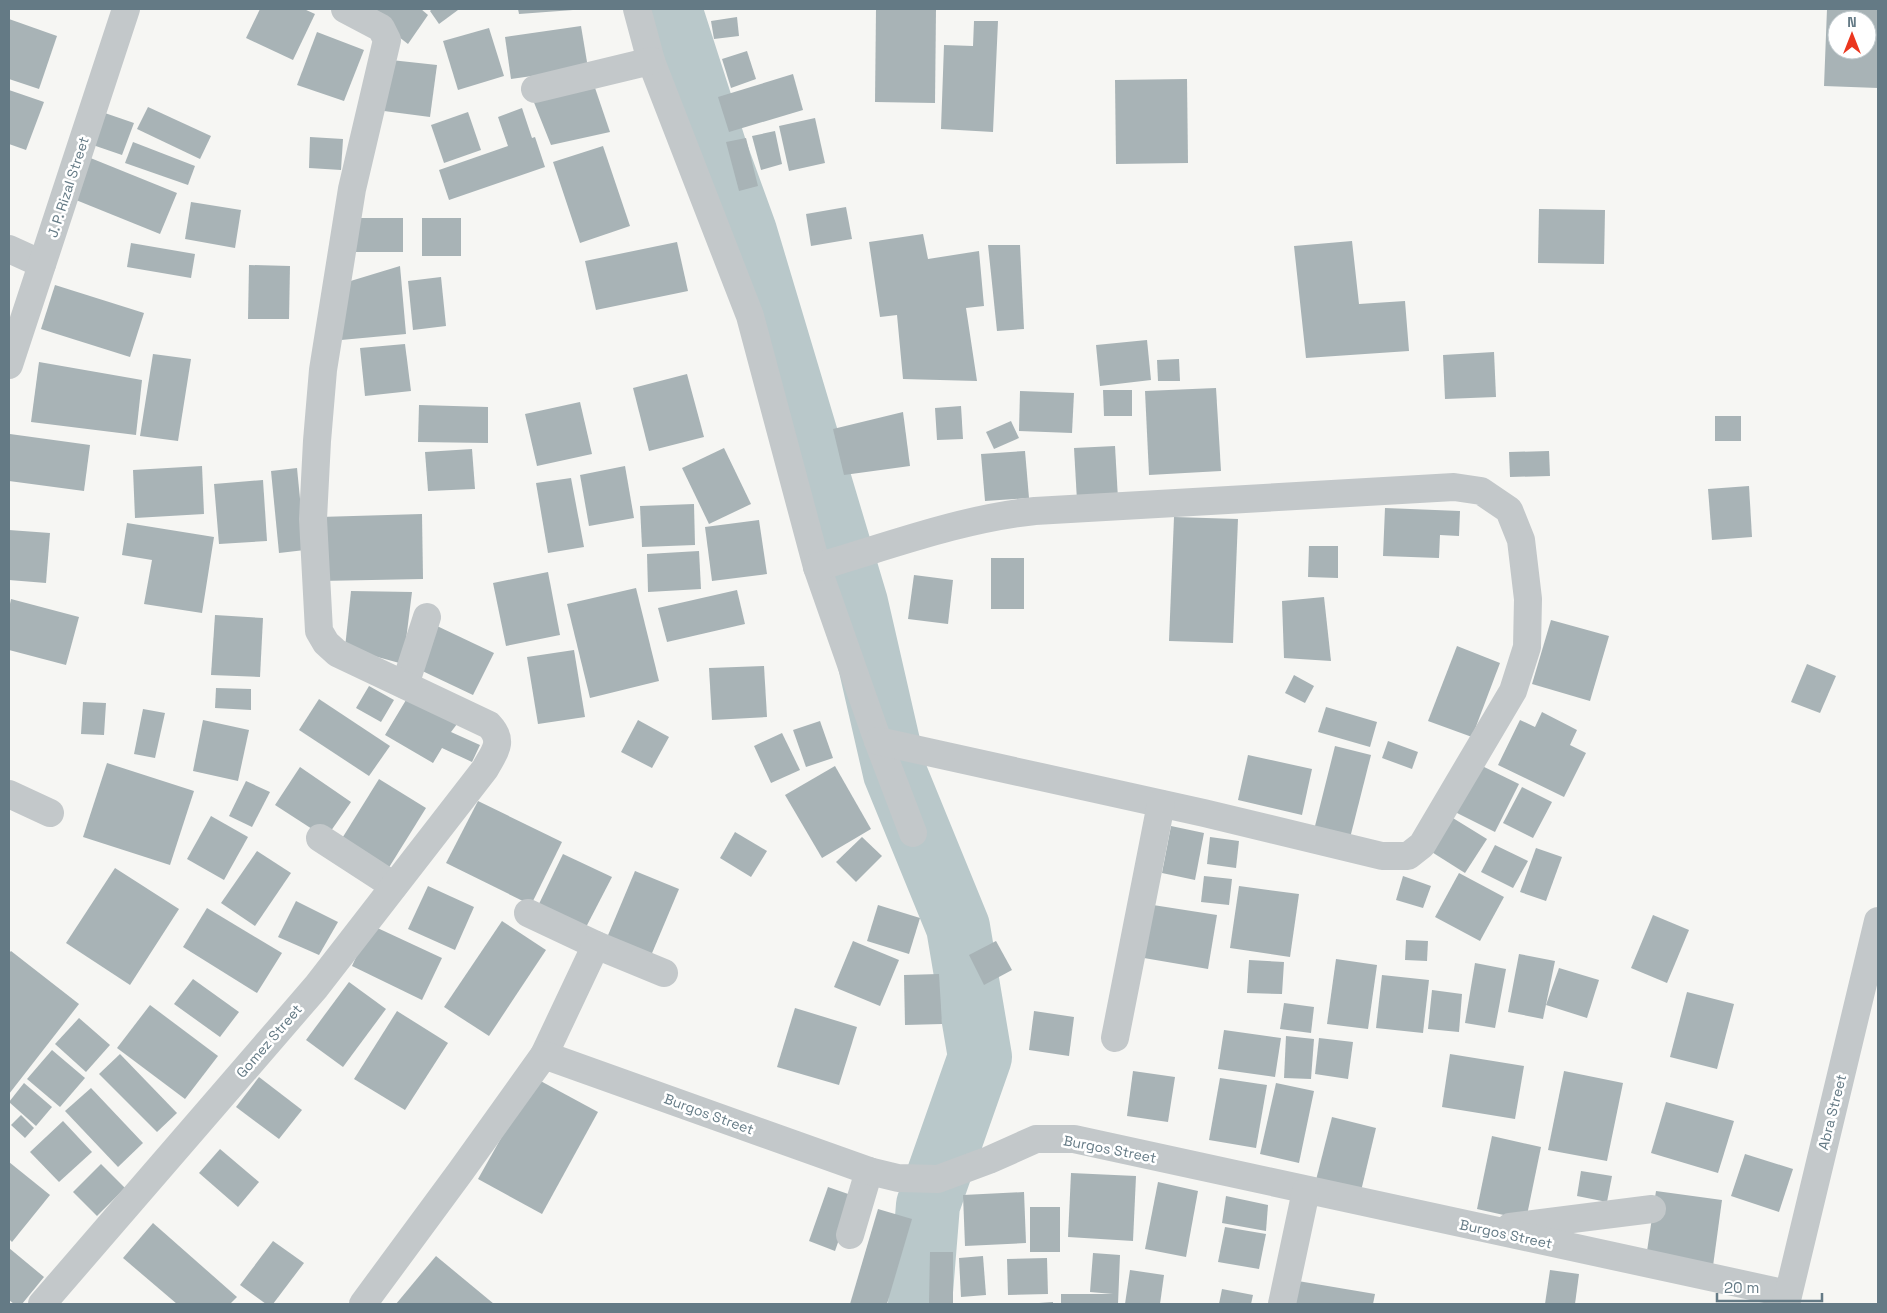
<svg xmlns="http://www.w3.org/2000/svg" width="1887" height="1313" font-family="'Space Grotesk',sans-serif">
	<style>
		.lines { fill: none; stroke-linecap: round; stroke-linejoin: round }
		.river { stroke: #b9c8ca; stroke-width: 64 }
		.building { fill: #a8b3b6; fill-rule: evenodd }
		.minor { stroke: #c3c8ca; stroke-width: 28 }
		.labels { text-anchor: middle; stroke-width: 5; stroke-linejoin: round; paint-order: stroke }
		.street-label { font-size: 14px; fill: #647a85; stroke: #fff }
	</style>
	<rect width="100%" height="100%" fill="#f6f6f3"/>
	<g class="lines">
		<path class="river" d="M670,9L717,155L745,232L856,603L895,773L958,927L980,1057L928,1205L920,1304"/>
	</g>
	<g class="building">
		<path d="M260,9H304L315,14L293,60L246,38Z"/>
		<path d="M363,9H421L428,15L408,44Z"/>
		<path d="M432,9H457L458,10L439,24L430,11Z"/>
		<path d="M518,9H573V10L519,14Z"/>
		<path d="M876,9H936L935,103L875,102Z"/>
		<path d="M1827,9H1878V88L1824,86ZM1837,20H1867V50H1837Z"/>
		<path d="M737,17L739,36L714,39L711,21Z"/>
		<path d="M9,19L57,36L39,89L9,79Z"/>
		<path d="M974,21H998L993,132L941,129L944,45L973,46Z"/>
		<path d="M581,26L588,68L511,79L505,37Z"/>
		<path d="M489,28L504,76L458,90L443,41Z"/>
		<path d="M317,32L364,50L344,101L297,85Z"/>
		<path d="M747,51L756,79L731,88L722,59Z"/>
		<path d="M391,60L437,65L430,117L384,111Z"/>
		<path d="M793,74L803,110L729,132L718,97Z"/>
		<path d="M592,79L610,132L551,145L531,95Z"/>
		<path d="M1187,79L1188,163L1116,164L1115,80Z"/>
		<path d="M9,90L44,102L26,150L9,144Z"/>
		<path d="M148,107L211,136L200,159L137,129Z"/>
		<path d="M522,108L532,138L535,137L545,167L449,200L439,170L508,146L498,117Z"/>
		<path d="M99,111L134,123L122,155L87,143Z"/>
		<path d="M468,112L481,150L444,163L431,125Z"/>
		<path d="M815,118L825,163L789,171L779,126Z"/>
		<path d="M775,131L782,164L761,170L752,136Z"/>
		<path d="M310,137L343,139L341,170L309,168Z"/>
		<path d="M746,138L758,186L739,191L726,142Z"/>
		<path d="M133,142L195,166L188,185L125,163Z"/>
		<path d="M603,146L630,226L580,243L553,162Z"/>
		<path d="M88,157L177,193L160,234L71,198Z"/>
		<path d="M191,202L241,210L235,248L185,239Z"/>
		<path d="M846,207L852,239L811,246L806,214Z"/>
		<path d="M1539,209L1605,210L1604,264L1538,263Z"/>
		<rect x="353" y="218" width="50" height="34"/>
		<rect x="422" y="218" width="39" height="38"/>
		<path d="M923,234L928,259L979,251L984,306L966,308L977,381L903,379L897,315L880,317L869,242Z"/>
		<path d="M1352,241L1359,304L1405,301L1409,351L1306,358L1294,246Z"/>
		<path d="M677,242L688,291L596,310L585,261Z"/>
		<path d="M131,243L195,254L191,278L127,267Z"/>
		<path d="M988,245H1020L1024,329L997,331Z"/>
		<path d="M249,265L290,266L289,319H248Z"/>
		<path d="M400,266L406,334L341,340L344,283Z"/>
		<path d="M441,277L446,326L413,330L408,281Z"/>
		<path d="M55,285L144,313L130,357L41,329Z"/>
		<path d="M1147,340L1151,380L1100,386L1096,345Z"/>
		<path d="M405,344L411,391L365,396L360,348Z"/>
		<path d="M1494,352L1496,397L1445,399L1443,355Z"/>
		<path d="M153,354L191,359L178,441L140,436Z"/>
		<path d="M1179,359L1180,381H1158L1157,360Z"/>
		<path d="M39,362L142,380L136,435L31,422Z"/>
		<path d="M687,374L704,437L649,451L633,388Z"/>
		<path d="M1216,388L1221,471L1149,475L1145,391Z"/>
		<path d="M1103,390H1132V416H1104Z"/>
		<path d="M1020,391L1074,393L1072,433L1019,431Z"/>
		<path d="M580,402L592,454L537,466L525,414Z"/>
		<path d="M419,405L488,407V443L418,442Z"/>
		<path d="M961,406L963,439L937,440L935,408Z"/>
		<path d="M903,412L910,466L844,475L833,429Z"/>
		<rect x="1715" y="416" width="26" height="25"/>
		<path d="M1011,421L1019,438L994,449L986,432Z"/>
		<path d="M10,434L90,445L84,491L9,481Z"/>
		<path d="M1115,446L1118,499L1077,501L1074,448Z"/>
		<path d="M724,448L751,504L709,524L682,468Z"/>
		<path d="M472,449L475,489L428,491L425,452Z"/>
		<path d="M1025,451L1029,498L985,501L981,454Z"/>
		<path d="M1549,451L1550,476L1510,477L1509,452Z"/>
		<path d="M202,466L204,514L135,518L133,470Z"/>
		<path d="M625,466L634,518L589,526L580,475Z"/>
		<path d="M297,468L305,550L279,553L271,471Z"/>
		<path d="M571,478L584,547L548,553L536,483Z"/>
		<path d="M263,480L267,541L219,544L214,484Z"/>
		<path d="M1749,486L1752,537L1712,540L1708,489Z"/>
		<path d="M694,504L695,545L642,547L640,506Z"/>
		<path d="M1385,508L1460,511L1459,536L1440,535L1439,558L1383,556Z"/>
		<path d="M422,514L423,579L320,581L319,517Z"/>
		<path d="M1174,517L1238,519L1233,643L1169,641Z"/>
		<path d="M759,520L767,574L712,581L705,527Z"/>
		<path d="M127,523L214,537L202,613L144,604L152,560L122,555Z"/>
		<path d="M9,530L50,533L46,583L9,580Z"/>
		<path d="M1309,546H1338V578L1308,577Z"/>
		<path d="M699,551L701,589L648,592L647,554Z"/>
		<rect x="991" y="558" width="33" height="51"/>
		<path d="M548,572L560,635L506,646L493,583Z"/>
		<path d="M914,575L953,580L948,624L908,619Z"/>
		<path d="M636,588L659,681L590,698L567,604Z"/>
		<path d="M737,590L745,624L667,642L658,608Z"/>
		<path d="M351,591L412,592L403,664L345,648Z"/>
		<path d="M1324,597L1331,661L1284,658L1282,601Z"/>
		<path d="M11,599L79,617L66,665L9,650V609Z"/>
		<path d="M215,615L263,618L260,677L211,675Z"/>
		<path d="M1551,620L1609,636L1590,701L1532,684Z"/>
		<path d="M437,626L494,653L473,695L416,668Z"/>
		<path d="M1457,646L1500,663L1472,737L1428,721Z"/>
		<path d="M574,650L585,717L538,724L527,657Z"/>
		<path d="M1807,664L1836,676L1820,713L1791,702Z"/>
		<path d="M764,666L767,717L712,720L709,668Z"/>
		<path d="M1294,675L1314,686L1305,703L1285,693Z"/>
		<path d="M369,686L394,700L381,722L356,708Z"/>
		<path d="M216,688L251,689V710L215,708Z"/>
		<path d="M409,695L457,724L451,732L480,745L472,762L442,748L433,763L385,735Z"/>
		<path d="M319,699L390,746L369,776L299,730Z"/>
		<path d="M83,702L106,703L104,735L81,734Z"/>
		<path d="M1326,707L1377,722L1370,747L1318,732Z"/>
		<path d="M143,709L165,713L155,758L134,754Z"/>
		<path d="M1542,712L1577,730L1570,745L1586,753L1564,797L1498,765L1520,720L1535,727Z"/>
		<path d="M203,720L249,730L238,781L193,771Z"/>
		<path d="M638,720L669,737L652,768L621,752Z"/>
		<path d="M820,721L833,758L806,767L793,730Z"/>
		<path d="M782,733L800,770L771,783L754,746Z"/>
		<path d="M1388,741L1418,752L1412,769L1382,758Z"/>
		<path d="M1335,746L1371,755L1350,838L1314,830Z"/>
		<path d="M1248,755L1312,769L1302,815L1238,800Z"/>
		<path d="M107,763L194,791L170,865L83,837Z"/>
		<path d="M1476,763L1519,784L1495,832L1455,812Z"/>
		<path d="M835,766L871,829L822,858L785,795Z"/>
		<path d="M300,767L351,802L326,838L275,805Z"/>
		<path d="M379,779L426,808L388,869L341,840Z"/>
		<path d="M246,781L270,792L252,827L229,816Z"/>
		<path d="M1522,787L1552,802L1533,838L1503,823Z"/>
		<path d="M478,801L562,842L531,905L446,863Z"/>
		<path d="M1448,815L1487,839L1465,873L1427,849Z"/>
		<path d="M211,816L248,837L224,880L187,859Z"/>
		<path d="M1171,826L1204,833L1195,880L1162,873Z"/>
		<path d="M735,832L767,851L751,877L720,858Z"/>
		<path d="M862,837L882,856L856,882L836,862Z"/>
		<path d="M1210,837L1239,841L1236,868L1207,864Z"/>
		<path d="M1495,845L1528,861L1513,888L1481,872Z"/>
		<path d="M1536,848L1562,857L1546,901L1520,892Z"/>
		<path d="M257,851L291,873L255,926L221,903Z"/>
		<path d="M563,854L612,877L584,931L537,908Z"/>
		<path d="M115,868L179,909L130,985L66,943Z"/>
		<path d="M635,871L679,889L650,958L606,940Z"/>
		<path d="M1459,873L1504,897L1480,941L1435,917Z"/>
		<path d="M1204,876L1232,879L1229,905L1201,902Z"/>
		<path d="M1403,876L1431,886L1423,908L1396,900Z"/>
		<path d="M428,886L474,907L455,950L408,929Z"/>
		<path d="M1239,886L1299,894L1290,957L1230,948Z"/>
		<path d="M296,901L338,922L319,955L278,937Z"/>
		<path d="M878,905L920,918L909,954L867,941Z"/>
		<path d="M1153,905L1217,915L1208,969L1144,958Z"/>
		<path d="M207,908L282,953L257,993L183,947Z"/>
		<path d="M1653,915L1689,930L1667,983L1631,968Z"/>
		<path d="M502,921L546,950L489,1036L444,1007Z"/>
		<path d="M371,925L442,958L422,1000L352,966Z"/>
		<path d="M1406,940L1428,941L1427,961L1405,960Z"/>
		<path d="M853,941L899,960L880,1006L834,987Z"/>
		<path d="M996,941L1012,970L984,985L969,955Z"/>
		<path d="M11,951L79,1004L9,1094V953Z"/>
		<path d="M1519,954L1555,961L1543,1019L1508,1012Z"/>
		<path d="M1336,959L1377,965L1368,1029L1327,1024Z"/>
		<path d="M1249,960L1284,962L1282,994L1247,993Z"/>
		<path d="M1475,963L1506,969L1495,1028L1465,1023Z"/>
		<path d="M1559,968L1599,980L1587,1018L1546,1005Z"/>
		<path d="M939,974L942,1024L905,1025L904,975Z"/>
		<path d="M1382,975L1429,980L1423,1033L1376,1028Z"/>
		<path d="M193,979L239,1012L220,1037L174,1004Z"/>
		<path d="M349,982L386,1009L343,1067L306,1040Z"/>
		<path d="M1432,990L1462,994L1459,1032L1428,1029Z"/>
		<path d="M1687,992L1734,1004L1717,1069L1670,1057Z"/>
		<path d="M1284,1003L1314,1007L1311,1033L1280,1029Z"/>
		<path d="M150,1005L218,1056L185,1099L117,1048Z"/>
		<path d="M795,1008L857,1027L839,1085L777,1067Z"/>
		<path d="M397,1011L448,1043L405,1110L354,1079Z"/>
		<path d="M1034,1011L1074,1017L1069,1056L1029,1050Z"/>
		<path d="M79,1018L110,1045L86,1072L55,1044Z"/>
		<path d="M1224,1030L1281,1038L1275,1077L1218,1069Z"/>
		<path d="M1286,1036L1314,1039L1311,1079L1284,1078Z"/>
		<path d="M1319,1038L1353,1042L1348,1079L1315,1074Z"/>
		<path d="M52,1050L85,1078L60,1107L27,1079Z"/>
		<path d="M120,1054L177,1113L157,1132L99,1074Z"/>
		<path d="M1450,1054L1524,1066L1515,1119L1442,1107Z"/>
		<path d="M1133,1071L1175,1077L1168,1122L1127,1116Z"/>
		<path d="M1564,1071L1623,1083L1607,1161L1548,1150Z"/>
		<path d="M259,1077L302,1110L279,1139L236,1107Z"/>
		<path d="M535,1078L598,1112L542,1214L478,1179Z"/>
		<path d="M1220,1078L1267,1085L1256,1148L1209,1140Z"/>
		<path d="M24,1083L52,1107L36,1126L9,1102Z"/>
		<path d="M1276,1083L1314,1091L1299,1163L1260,1154Z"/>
		<path d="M91,1088L143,1143L118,1167L65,1111Z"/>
		<path d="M1666,1102L1734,1121L1718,1173L1651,1153Z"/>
		<path d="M21,1115L34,1128L25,1138L11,1125Z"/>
		<path d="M1332,1117L1376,1128L1361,1191L1316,1180Z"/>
		<path d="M63,1121L92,1152L59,1182L30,1152Z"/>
		<path d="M1492,1136L1541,1147L1526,1220L1477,1209Z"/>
		<path d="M220,1149L259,1182L238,1207L199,1173Z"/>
		<path d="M1745,1154L1793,1169L1779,1212L1731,1196Z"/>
		<path d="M9,1162L50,1195L12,1242L9,1239Z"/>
		<path d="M101,1164L125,1188L97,1216L73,1192Z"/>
		<path d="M1581,1171L1612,1176L1607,1202L1577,1196Z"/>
		<path d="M1071,1173L1136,1176L1133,1241L1068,1237Z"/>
		<path d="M1158,1182L1198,1191L1186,1257L1145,1249Z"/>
		<path d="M828,1187L854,1196L835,1251L809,1241Z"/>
		<path d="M1656,1191L1722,1200L1713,1266L1646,1258Z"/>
		<path d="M1024,1192L1026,1243L965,1246L963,1195Z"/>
		<path d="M1226,1196L1268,1205L1266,1231L1222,1223Z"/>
		<rect x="1030" y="1207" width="30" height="45"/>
		<path d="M878,1209L912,1219L887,1304H850Z"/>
		<path d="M153,1223L237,1297L230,1304H177L123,1258Z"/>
		<path d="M1225,1227L1266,1234L1259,1269L1218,1262Z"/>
		<path d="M273,1241L304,1263L273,1304H266L240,1285Z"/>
		<path d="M9,1248L44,1277L22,1304H14L9,1300Z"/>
		<path d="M930,1252H953V1304H929Z"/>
		<path d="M1093,1253L1120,1255L1118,1304H1061V1294H1113L1090,1292Z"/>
		<path d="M436,1256L494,1304H396Z"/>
		<path d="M983,1256L986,1295L961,1297L959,1258Z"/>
		<path d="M1047,1258L1048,1294L1008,1295L1007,1259Z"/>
		<path d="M1130,1270L1164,1275L1160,1304H1125Z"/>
		<path d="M1550,1270L1579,1274L1575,1304H1545Z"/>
		<path d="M1298,1281L1375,1294L1373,1304H1293Z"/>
		<path d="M1222,1289L1253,1295L1251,1304H1219Z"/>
		<path d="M1053,1302V1304H1039V1303Z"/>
	</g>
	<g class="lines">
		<g class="minor">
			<path d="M637,9L651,61L750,316L817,567L878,741L913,833"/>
			<path d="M535,89L651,61"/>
			<path d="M9,249L42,264"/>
			<path d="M9,365L126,9"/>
			<path d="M817,567C889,546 960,519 1035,511L1454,487L1481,491L1509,510L1521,540L1528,599L1527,647L1513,691L1422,845L1408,856H1382L1204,813L878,741"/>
			<path d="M405,685L427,617"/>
			<path d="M9,794L50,813"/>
			<path d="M320,838L394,886"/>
			<path d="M528,913L596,945L664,973"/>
			<path d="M1115,1038L1161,804"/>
			<path d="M544,1055L596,945"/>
			<path d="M1510,1227L1652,1209"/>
			<path d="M850,1235L869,1171"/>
			<path d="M42,1304L316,987L485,769C494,752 505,742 489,725L337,653L326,643L319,631L313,519L317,441L323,370L352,189L387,40L381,28L345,9"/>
			<path d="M363,1304L461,1171L544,1055L869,1171L898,1178L938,1179L989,1160L1036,1139H1074L1788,1294"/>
			<path d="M1282,1304L1306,1191"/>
			<path d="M1786,1304L1878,921"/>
		</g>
	</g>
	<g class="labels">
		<g class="street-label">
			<text transform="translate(68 187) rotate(-72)" y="5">J. P. Rizal Street</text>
			<text transform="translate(269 1041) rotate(-49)" y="5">Gomez Street</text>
			<text transform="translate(1832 1112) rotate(-76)" y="5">Abra Street</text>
			<text transform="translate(709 1114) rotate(20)" y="5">Burgos Street</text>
			<text transform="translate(1110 1149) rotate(11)" y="5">Burgos Street</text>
			<text transform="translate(1506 1234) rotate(12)" y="5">Burgos Street</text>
		</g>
	</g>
	<rect width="1887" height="1313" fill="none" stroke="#647a85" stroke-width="20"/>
	<g transform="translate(1852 35)"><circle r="24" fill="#ffffff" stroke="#c1cace"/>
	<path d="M0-4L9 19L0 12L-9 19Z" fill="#eb361e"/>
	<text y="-8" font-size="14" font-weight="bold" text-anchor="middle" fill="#647a85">N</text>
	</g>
	<path d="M1717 1293v8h105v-8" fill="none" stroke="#647a85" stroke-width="2.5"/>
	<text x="1724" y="1293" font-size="15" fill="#647a85" stroke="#ffffff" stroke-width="4" paint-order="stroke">20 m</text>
</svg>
